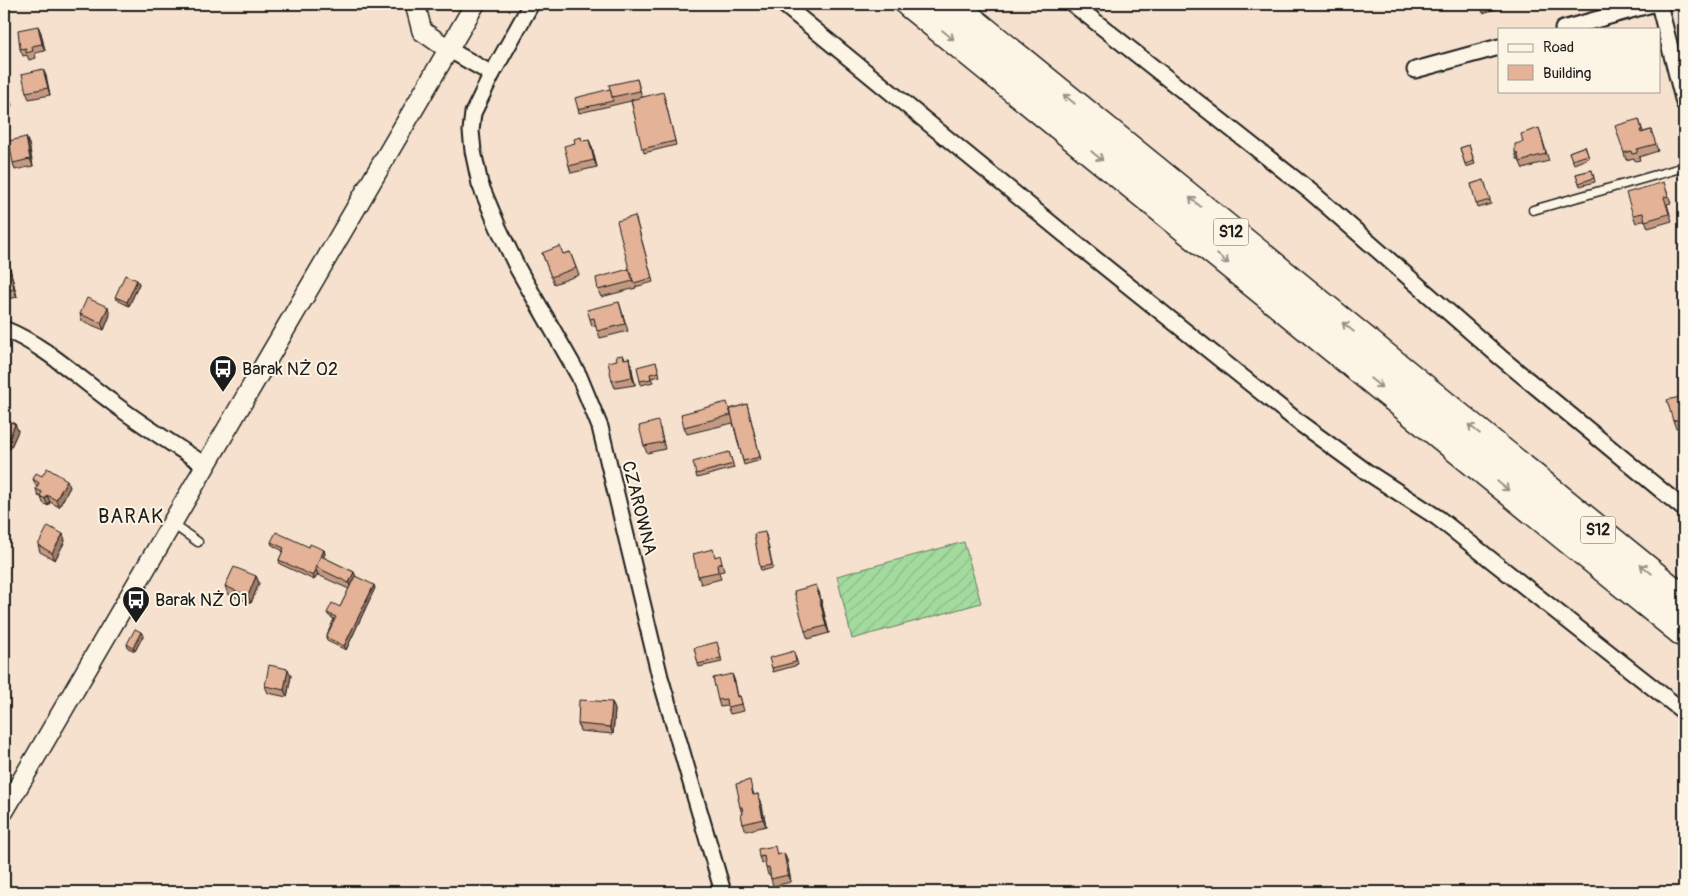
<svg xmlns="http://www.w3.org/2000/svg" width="1688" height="896" font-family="Pangolin,sans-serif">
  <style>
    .garden { fill: url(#garden-furrows); stroke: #607c5e }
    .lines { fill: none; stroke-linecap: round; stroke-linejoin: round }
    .service-casing { stroke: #1c1c1c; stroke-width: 11 }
    .minor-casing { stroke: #1c1c1c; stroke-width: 19 }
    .tertiary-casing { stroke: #1c1c1c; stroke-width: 22 }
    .motorway-casing { stroke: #1c1c1c; stroke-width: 31 }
    .service { stroke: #fcf5e5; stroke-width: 8 }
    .minor { stroke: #fcf5e5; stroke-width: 15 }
    .tertiary { stroke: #fcf5e5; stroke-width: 19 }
    .motorway { stroke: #fcf5e5; stroke-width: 28 }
    .wall { fill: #c49981; stroke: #1c1c1c }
    .shaded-wall { fill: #a07d69; stroke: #1c1c1c }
    .building { fill: #e4b296; stroke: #1c1c1c }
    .oneway { stroke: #97938b }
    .labels { text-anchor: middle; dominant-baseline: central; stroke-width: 4; stroke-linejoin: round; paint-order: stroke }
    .shield { fill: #fcf5e5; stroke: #5f5d58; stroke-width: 1 }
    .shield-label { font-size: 16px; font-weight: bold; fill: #1c1c1c }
    .poi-label { font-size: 18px; fill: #1c1c1c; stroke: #fcf5e5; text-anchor: start }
    .street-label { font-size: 18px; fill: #1c1c1c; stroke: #fcf5e5 }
    .quarter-label { font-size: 20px; letter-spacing: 1px; fill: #1c1c1c; stroke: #fcf5e5 }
  </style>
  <defs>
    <pattern id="garden-furrows" width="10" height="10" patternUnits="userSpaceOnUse" patternTransform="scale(1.25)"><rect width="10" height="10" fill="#a3db9f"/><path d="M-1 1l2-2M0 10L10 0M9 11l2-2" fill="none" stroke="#8cbb88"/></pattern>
  </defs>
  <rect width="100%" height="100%" fill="#f5e1cd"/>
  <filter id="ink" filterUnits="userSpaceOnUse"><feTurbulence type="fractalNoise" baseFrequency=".02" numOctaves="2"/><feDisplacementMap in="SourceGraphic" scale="10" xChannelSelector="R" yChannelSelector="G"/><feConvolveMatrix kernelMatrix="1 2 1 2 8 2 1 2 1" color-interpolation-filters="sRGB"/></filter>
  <g filter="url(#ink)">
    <!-- garden -->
    <path class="garden" d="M 964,542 L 981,603 L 852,639 L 837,576 Z"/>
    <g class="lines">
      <defs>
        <g id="service">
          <path d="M 1533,210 L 1684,167"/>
          <path d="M 171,523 L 198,542"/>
        </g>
        <g id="minor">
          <path d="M 531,4 L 492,74 L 473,113 L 471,131 L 473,151 L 480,184 L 498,227 L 518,269 L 579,376 L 600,427 L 660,677 L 723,892"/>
          <path d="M 783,4 L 1064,234 L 1301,424 L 1367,472 L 1438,518 L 1684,712"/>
          <path d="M 1073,4 L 1310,191 L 1500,357 L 1684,509"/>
          <path d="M 1659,4 L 1684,103"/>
          <path d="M 1563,29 L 1652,4"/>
          <path d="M 448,49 L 492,74"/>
          <path d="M 1415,70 L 1499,47"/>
          <path d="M 4,329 C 44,345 75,375 109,400 C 140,424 173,444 205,465"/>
        </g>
        <g id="tertiary">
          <path d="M 415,4 L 422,31 L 448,49"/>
          <path d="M 4,811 L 475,4"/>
        </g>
        <g id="motorway">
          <path d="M 910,4 L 1684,633"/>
          <path d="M 951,4 L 1684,600"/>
        </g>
      </defs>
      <!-- service casing -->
      <use href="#service" class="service-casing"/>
      <!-- minor casing -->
      <use href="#minor" class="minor-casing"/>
      <!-- tertiary casing -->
      <use href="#tertiary" class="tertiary-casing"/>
      <!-- motorway casing -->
      <use href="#motorway" class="motorway-casing"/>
      <!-- service -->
      <use href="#service" class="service"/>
      <!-- minor -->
      <use href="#minor" class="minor"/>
      <!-- tertiary -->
      <use href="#tertiary" class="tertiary"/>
      <!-- motorway -->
      <use href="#motorway" class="motorway"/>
    </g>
    <!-- wall -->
    <g class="wall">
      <path d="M 347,4 L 362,4 L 358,11 Z"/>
      <path d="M 1480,4 L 1505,4 L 1505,6 L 1483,13 Z"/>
      <path d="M 38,26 L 41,33 L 45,51 L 35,53 L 36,58 L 29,60 L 27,55 L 23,56 L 20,49 Z"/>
      <path d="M 43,69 L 46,76 L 50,95 L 29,99 L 26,92 Z"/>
      <path d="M 637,79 L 642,97 L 664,96 L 676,145 L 644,153 L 631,101 L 579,113 L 578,109 Z"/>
      <path d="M 4,93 L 6,96 L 9,95 L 12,106 L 4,108 Z"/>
      <path d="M 1639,119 L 1643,132 L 1651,130 L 1658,151 L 1639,157 L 1640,160 L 1635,161 L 1634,158 L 1626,160 L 1624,153 Z"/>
      <path d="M 1539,128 L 1549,161 L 1533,165 L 1533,166 L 1523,169 L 1519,160 L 1517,159 L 1515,152 L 1523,142 Z"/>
      <path d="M 581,137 L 582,141 L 589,140 L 597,167 L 571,173 L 569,166 L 575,143 Z"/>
      <path d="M 29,144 L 33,166 L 15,170 L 13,163 Z"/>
      <path d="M 1469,145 L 1475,164 L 1466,167 L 1460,148 Z"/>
      <path d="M 1585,146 L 1589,158 L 1574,164 L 1569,152 Z"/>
      <path d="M 1592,170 L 1595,182 L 1580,186 L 1576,174 Z"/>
      <path d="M 1484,180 L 1491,204 L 1478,208 L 1471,184 Z"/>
      <path d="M 1666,189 L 1671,203 L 1667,204 L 1672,221 L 1648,228 L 1645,220 L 1636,223 L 1633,215 Z"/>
      <path d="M 636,219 L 653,282 L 635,287 L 636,288 L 601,297 L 598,290 L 629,269 Z"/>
      <path d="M 570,252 L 579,275 L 554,284 L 542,253 L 563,254 Z"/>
      <path d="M 10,269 L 17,297 L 4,300 L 4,271 Z"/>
      <path d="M 137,280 L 139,284 L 129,306 L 117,300 L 115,297 Z"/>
      <path d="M 619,302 L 628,331 L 600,338 L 596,325 L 592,326 L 590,319 Z"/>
      <path d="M 80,314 L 110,315 L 104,330 L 82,321 Z"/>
      <path d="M 623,355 L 625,359 L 629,358 L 631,365 L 635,385 L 615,388 L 612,381 L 617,360 Z"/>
      <path d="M 656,362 L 660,376 L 651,378 L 653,382 L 641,385 L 640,381 Z"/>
      <path d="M 1684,396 L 1684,426 L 1676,428 L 1673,421 Z"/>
      <path d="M 747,404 L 761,460 L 744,465 L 733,423 L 687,434 L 684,427 L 730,409 Z"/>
      <path d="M 4,419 L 15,424 L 18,431 L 10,449 L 4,446 Z"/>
      <path d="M 660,428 L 665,449 L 647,453 L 644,446 Z"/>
      <path d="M 729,452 L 734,468 L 697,478 L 696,474 Z"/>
      <path d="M 42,476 L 70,487 L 59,507 L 50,502 L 48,506 L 43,503 L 41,497 L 38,496 L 36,489 L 37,487 L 36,486 L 33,479 Z"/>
      <path d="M 63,534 L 65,541 L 55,560 L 40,552 L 38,545 Z"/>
      <path d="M 766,535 L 773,568 L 761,571 L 760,567 Z"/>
      <path d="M 271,542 L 309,547 L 324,550 L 325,554 L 323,557 L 354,572 L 355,576 L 375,588 L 346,650 L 327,641 L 326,637 L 334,619 L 329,616 L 327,613 L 340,607 L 349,589 L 318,575 L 318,574 L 314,580 L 280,564 L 279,560 L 283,551 L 272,545 Z"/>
      <path d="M 716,556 L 722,562 L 724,571 L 719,572 L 721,579 L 701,584 L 698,576 Z"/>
      <path d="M 256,576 L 259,583 L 251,603 L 228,594 L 225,586 Z"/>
      <path d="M 819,592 L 829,633 L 808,639 L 805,631 Z"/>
      <path d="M 141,632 L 143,636 L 135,651 L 128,648 L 127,644 Z"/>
      <path d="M 718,646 L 722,662 L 699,667 L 698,664 Z"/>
      <path d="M 795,655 L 798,665 L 773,672 L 772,668 Z"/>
      <path d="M 732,674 L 735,682 L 738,696 L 740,696 L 744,711 L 730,714 L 727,706 L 720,707 L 718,700 Z"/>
      <path d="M 291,676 L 287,697 L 268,693 L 265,686 Z"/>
      <path d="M 612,702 L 615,710 L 613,734 L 580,731 L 578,724 Z"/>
      <path d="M 752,788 L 754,795 L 758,794 L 761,801 L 766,826 L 746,831 L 743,824 L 742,814 L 740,807 Z"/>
      <path d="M 778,854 L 787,860 L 791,882 L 773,886 L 770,875 L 768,875 L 765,863 L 762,864 L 759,857 Z"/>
    </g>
    <!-- shaded-wall -->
    <g class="shaded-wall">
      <path d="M 355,4 L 362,4 L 358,11 Z"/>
      <path d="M 38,26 L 41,33 L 45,51 L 42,44 Z"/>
      <path d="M 43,69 L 46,76 L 50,95 L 48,88 Z"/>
      <path d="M 26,137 L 29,144 L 33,166 L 30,159 Z"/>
      <path d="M 589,140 L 592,147 L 597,167 L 594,160 Z"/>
      <path d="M 10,269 L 17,297 L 14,289 Z"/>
      <path d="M 137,280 L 139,284 L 129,306 L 127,302 Z"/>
      <path d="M 108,307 L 110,315 L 104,330 L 101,323 Z"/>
      <path d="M 629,358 L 631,365 L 635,385 L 632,377 Z"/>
      <path d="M 15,424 L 18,431 L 10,449 L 8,442 Z"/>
      <path d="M 67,480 L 70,487 L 59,507 L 56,500 Z"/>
      <path d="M 47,495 L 50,502 L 48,506 L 45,499 Z"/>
      <path d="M 63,534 L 65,541 L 55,560 L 52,553 Z"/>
      <path d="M 324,550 L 325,554 L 322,560 L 320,559 Z"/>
      <path d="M 316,570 L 318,574 L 314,580 L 313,576 Z"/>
      <path d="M 354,572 L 357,579 L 351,590 L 349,583 Z"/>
      <path d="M 256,576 L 259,583 L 251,603 L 248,596 Z"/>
      <path d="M 374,585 L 375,588 L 346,650 L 344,646 Z"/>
      <path d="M 816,585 L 819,592 L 829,633 L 826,626 Z"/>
      <path d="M 141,632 L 143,636 L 135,651 L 133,648 Z"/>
      <path d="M 288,669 L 291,676 L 287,697 L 284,690 Z"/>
      <path d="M 732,674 L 735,682 L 739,704 L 737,697 Z"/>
      <path d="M 612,702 L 615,710 L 613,734 L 610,727 Z"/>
      <path d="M 758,794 L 761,801 L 766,826 L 763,819 Z"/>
      <path d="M 784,853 L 787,860 L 791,882 L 788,875 Z"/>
    </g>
    <!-- building -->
    <g class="building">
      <path d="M 38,26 L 42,44 L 32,46 L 33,51 L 26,53 L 26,48 L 20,49 L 18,30 Z"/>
      <path d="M 43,69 L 48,88 L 26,92 L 22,74 Z"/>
      <path d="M 637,79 L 640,91 L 612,97 L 609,85 Z"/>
      <path d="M 610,89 L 613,101 L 578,109 L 575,98 Z"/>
      <path d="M 663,92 L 675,141 L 642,149 L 631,100 Z"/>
      <path d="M 4,93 L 5,93 L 6,96 L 9,95 L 10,103 L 4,104 Z"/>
      <path d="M 1639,119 L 1642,130 L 1640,130 L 1641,133 L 1651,130 L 1656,144 L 1637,149 L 1637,153 L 1632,154 L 1631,151 L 1624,153 L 1615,126 Z"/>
      <path d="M 1539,128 L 1546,154 L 1530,158 L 1530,159 L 1520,162 L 1517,153 L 1515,152 L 1515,144 L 1523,142 L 1521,134 Z"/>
      <path d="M 26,137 L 30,159 L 13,163 L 9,141 Z"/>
      <path d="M 581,137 L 582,141 L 589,140 L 594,160 L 569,166 L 564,146 L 575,143 L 574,139 Z"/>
      <path d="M 1469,145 L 1474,161 L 1465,164 L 1460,148 Z"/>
      <path d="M 1585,146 L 1588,155 L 1572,160 L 1569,152 Z"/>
      <path d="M 1592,170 L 1594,178 L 1579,183 L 1576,174 Z"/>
      <path d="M 1484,180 L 1490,200 L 1476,204 L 1471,184 Z"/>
      <path d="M 1664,182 L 1668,196 L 1664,197 L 1669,214 L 1645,221 L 1643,213 L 1633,215 L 1626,193 Z"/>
      <path d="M 635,216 L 652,278 L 634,283 L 630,273 L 617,221 Z"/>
      <path d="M 560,246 L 563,254 L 570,252 L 576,268 L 551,277 L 542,253 Z"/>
      <path d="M 10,269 L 14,289 L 4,292 L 4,271 Z"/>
      <path d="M 629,269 L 633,281 L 598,290 L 596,278 Z"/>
      <path d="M 125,275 L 137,280 L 127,302 L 115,297 Z"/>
      <path d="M 87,298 L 108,307 L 101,323 L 80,314 Z"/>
      <path d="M 619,302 L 625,324 L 597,331 L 594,318 L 590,319 L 587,310 Z"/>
      <path d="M 623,355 L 624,359 L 629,358 L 632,377 L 612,381 L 608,362 L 617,360 L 616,356 Z"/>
      <path d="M 656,362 L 659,372 L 650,374 L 651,379 L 640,381 L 637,367 Z"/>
      <path d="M 1684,396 L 1684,418 L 1673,421 L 1667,400 Z"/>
      <path d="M 727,402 L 731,415 L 684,427 L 681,414 Z"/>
      <path d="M 747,404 L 760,457 L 743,461 L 730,409 Z"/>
      <path d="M 4,419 L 15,424 L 8,442 L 4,440 Z"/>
      <path d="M 658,421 L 663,442 L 644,446 L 639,426 Z"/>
      <path d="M 729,452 L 733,464 L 696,474 L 693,462 Z"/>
      <path d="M 47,468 L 67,480 L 56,500 L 47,495 L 45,499 L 40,496 L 42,492 L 36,489 L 39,483 L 33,479 L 36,473 L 42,476 Z"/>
      <path d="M 48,526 L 63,534 L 52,553 L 38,545 Z"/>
      <path d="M 276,532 L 309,547 L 310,544 L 324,550 L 316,567 L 316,570 L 313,576 L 279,560 L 284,548 L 271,542 Z"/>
      <path d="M 765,532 L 772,565 L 760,567 L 754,534 Z"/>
      <path d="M 713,549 L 715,557 L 720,555 L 722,563 L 717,565 L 718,572 L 698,576 L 693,554 Z"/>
      <path d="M 321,556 L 354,572 L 349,583 L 316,567 Z"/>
      <path d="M 234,567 L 256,576 L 248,596 L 225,586 Z"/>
      <path d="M 355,576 L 374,585 L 344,646 L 326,637 L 336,617 L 327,613 L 332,603 L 340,607 Z"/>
      <path d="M 816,585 L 826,626 L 805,631 L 794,591 Z"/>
      <path d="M 135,629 L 141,632 L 133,648 L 127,644 Z"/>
      <path d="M 717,642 L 721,658 L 698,664 L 694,648 Z"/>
      <path d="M 794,651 L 796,662 L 772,668 L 769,658 Z"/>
      <path d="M 269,665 L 288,669 L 284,690 L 265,686 Z"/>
      <path d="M 732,674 L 737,697 L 740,696 L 742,704 L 727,707 L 726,699 L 718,700 L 713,678 Z"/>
      <path d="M 579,700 L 612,702 L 610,727 L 578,724 Z"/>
      <path d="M 750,780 L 753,795 L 758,794 L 763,819 L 743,824 L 741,814 L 743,814 L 742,807 L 740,807 L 738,798 L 739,798 L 736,784 Z"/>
      <path d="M 775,846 L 777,855 L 784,853 L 788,875 L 771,879 L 769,867 L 766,868 L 764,856 L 759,857 L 758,849 Z"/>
    </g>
    <!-- one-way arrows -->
    <defs><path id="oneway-shaft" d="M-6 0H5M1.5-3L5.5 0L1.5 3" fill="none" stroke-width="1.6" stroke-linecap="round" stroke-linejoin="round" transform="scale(1.25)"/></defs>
    <g class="oneway">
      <use href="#oneway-shaft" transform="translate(948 35) rotate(39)"/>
      <use href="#oneway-shaft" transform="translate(1069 99) rotate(-141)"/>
      <use href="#oneway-shaft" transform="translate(1097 156) rotate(39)"/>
      <use href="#oneway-shaft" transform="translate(1195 202) rotate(-141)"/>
      <use href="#oneway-shaft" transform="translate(1223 259) rotate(39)"/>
      <use href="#oneway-shaft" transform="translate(1348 327) rotate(-141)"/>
      <use href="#oneway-shaft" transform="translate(1376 383) rotate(39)"/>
      <use href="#oneway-shaft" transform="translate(1474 429) rotate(-141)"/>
      <use href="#oneway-shaft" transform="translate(1503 486) rotate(39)"/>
      <use href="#oneway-shaft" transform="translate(1646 569) rotate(-141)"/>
    </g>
  </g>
  <!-- icons -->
  <defs>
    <symbol id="bus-pin" viewBox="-11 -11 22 30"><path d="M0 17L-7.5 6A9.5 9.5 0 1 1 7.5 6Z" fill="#1c1c1c" stroke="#fcf5e5"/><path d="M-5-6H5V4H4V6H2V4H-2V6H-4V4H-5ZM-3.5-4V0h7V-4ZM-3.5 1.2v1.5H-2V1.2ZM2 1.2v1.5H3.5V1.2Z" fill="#fff"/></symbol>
  </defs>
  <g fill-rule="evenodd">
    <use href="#bus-pin" x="207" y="353" width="32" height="43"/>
    <use href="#bus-pin" x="120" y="584" width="32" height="43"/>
  </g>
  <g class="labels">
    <!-- shield labels -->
    <g class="shield">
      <rect x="1213.5" y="218.5" width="35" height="27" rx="4"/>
      <rect x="1580.5" y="516.5" width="35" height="27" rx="4"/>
    </g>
    <g class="shield-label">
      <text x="1231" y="232">S12</text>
      <text x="1598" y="530">S12</text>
    </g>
    <!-- poi labels -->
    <g class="poi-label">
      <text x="242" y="369">Barak NŻ 02</text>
      <text x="155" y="600">Barak NŻ 01</text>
    </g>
    <!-- street labels -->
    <g class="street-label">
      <text transform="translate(639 508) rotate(76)">CZAROWNA</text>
    </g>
    <!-- quarter labels -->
    <g class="quarter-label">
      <text x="131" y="516">BARAK</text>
    </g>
  </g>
  <!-- margin -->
  <rect width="1688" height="896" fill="none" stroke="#fcf5e5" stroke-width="20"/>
  <rect x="10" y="10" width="1668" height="876" fill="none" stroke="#1c1c1c" stroke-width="2" filter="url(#ink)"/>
  <!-- legend -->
  <rect x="1498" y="28" width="162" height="65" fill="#fcf5e5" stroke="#a29e95"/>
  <rect x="1508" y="44" width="25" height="8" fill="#fcf5e5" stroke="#a29e95"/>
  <text x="1543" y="52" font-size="15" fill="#1c1c1c">Road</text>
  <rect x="1508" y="65" width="25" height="15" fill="#e4b296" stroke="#a29e95"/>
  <text x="1543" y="78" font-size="15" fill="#1c1c1c">Building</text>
</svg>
